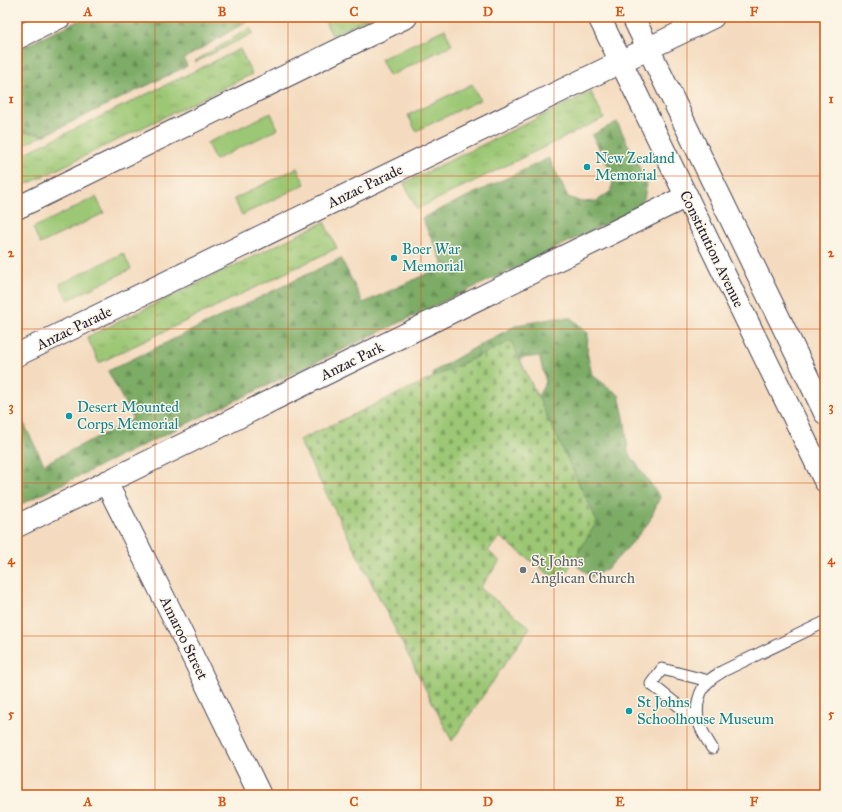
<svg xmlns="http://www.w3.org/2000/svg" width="842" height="812" font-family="'IM FELL Great Primer',serif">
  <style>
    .grass { fill: url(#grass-tufts); stroke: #5f7458 }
    .forest { fill: url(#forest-firs); stroke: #506750 }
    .cemetery { fill: url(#cemetery-stones); stroke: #5f7458 }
    .green { fill: #9cc774; stroke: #5f7458 }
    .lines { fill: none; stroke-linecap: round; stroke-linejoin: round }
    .service-casing { stroke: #423e4f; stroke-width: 13 }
    .minor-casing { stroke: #423e4f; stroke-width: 24 }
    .tertiary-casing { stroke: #423e4f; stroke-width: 24 }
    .secondary-casing { stroke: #423e4f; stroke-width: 24 }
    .service { stroke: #fff; stroke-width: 11 }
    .minor { stroke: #fff; stroke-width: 22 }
    .tertiary { stroke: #fff; stroke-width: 22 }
    .secondary { stroke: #fff; stroke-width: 22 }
    .grid { fill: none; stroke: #d45411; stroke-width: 1; stroke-opacity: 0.55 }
    .culture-dot { fill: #0f9aa8; stroke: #fcf5e5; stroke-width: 1.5 }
    .worship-dot { fill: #6b7280; stroke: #fcf5e5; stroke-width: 1.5 }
    .labels { text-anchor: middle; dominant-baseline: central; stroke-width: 3; stroke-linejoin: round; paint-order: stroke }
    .culture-label { font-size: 15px; fill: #0d838f; stroke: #fcf5e5; text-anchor: start }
    .street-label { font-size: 15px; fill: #22223b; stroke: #fcf5e5 }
    .worship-label { font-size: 15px; fill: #5b616d; stroke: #fcf5e5; text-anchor: start }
    .neatline { fill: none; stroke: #d45411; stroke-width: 1.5 }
    .grid-label { font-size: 13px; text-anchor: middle; font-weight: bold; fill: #d45411 }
  </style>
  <defs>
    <pattern id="grass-tufts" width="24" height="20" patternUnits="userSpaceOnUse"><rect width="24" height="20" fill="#9cc774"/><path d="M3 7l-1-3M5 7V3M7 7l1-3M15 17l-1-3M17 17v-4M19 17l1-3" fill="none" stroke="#7fa160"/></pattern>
    <pattern id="forest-firs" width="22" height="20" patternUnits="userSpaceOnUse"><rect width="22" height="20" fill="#7dac66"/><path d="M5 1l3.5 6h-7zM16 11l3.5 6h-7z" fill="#668c55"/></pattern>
    <pattern id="cemetery-stones" width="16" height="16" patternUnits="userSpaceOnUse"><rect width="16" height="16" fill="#9cc774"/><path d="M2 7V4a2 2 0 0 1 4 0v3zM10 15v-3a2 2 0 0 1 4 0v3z" fill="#7fa160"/></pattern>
  </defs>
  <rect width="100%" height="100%" fill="#fcf5e5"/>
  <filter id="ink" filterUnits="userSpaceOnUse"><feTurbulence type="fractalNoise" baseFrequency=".025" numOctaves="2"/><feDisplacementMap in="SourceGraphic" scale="8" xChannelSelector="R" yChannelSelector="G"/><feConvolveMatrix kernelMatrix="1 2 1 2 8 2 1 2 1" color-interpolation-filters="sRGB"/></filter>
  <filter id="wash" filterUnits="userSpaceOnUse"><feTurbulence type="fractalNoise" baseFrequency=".012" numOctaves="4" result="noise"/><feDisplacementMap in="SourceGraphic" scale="16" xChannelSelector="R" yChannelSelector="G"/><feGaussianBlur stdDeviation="0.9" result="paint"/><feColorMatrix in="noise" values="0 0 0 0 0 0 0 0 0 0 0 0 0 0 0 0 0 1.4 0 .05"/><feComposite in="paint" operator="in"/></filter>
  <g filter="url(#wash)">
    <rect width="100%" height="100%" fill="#f4dbbf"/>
    <!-- grass -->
    <g class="grass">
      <path d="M 323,17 L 370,17 L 332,35 Z"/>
      <path d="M 240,49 L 252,74 L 17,189 L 17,157 Z"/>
      <path d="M 591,92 L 604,118 L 417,209 L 404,183 Z"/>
      <path d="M 324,222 L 337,248 L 99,363 L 87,337 Z"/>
    </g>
    <!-- forest -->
    <g class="forest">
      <path d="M 86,17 L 245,17 L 247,21 L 184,59 L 187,66 L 45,135 L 17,131 L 17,50 Z"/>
      <path d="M 617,122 L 647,183 L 644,199 L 636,209 L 523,264 L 209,413 L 17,506 L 17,423 L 22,420 L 44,464 L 133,419 L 108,371 L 341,258 L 363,303 L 444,266 L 422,218 L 549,158 L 568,197 L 581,202 L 597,201 L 611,191 L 614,177 L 592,135 Z"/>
      <path d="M 556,318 L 571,318 L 588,333 L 587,352 L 592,375 L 619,395 L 625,422 L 628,452 L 660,497 L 649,522 L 631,544 L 608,568 L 592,577 L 577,566 L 560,540 L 526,417 L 546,382 L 539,356 L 488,362 L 435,408 L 433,372 L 467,352 L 517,325 Z"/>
    </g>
    <!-- cemetery -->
    <path class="cemetery" d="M 511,341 L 597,521 L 560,583 L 500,537 L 488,551 L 500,561 L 480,588 L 530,627 L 452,741 L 299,440 Z"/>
    <!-- green -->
    <g class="green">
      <path d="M 250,28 L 253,33 L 196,62 L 195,61 Z"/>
      <path d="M 445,29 L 452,45 L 389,76 L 381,59 Z"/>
      <path d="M 472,84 L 480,100 L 416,131 L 408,115 Z"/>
      <path d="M 271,113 L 278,129 L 215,160 L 207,143 Z"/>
      <path d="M 17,131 L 45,135 L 17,148 Z"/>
      <path d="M 297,168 L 305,184 L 242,215 L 234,199 Z"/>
      <path d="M 96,197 L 104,213 L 40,244 L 33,228 Z"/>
      <path d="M 123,253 L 131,269 L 68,300 L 60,284 Z"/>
    </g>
  </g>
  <g filter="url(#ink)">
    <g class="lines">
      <defs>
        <g id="service">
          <path d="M 699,722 L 651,684 L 662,669 L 709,681"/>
          <path d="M 712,748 C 707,740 702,732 699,723 C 695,709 698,690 710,680 C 714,676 719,674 723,671 L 825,622"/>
        </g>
        <g id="minor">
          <path d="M 17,38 L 60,17"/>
          <path d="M 106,482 L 174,618 L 260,795"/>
          <path d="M 17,526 L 205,434 L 270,401 L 687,196"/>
        </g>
        <g id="tertiary">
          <path d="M 599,17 L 825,481"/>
          <path d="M 633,17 L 825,413"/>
        </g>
        <g id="secondary">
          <path d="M 17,208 L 406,17"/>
          <path d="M 17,355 L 713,17"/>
        </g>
      </defs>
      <!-- service casing -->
      <use href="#service" class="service-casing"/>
      <!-- minor casing -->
      <use href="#minor" class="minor-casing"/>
      <!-- tertiary casing -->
      <use href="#tertiary" class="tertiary-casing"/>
      <!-- secondary casing -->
      <use href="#secondary" class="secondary-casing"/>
      <!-- service -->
      <use href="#service" class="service"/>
      <!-- minor -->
      <use href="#minor" class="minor"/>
      <!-- tertiary -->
      <use href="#tertiary" class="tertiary"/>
      <!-- secondary -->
      <use href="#secondary" class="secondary"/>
    </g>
  </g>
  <!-- grid -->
  <path class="grid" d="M 155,17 L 155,795M 288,17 L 288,795M 421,17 L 421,795M 554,17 L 554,795M 687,17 L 687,795M 17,176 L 825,176M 17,329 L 825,329M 17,483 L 825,483M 17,636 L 825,636"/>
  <!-- markers -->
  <g class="culture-dot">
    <circle cx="587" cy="167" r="4"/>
    <circle cx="394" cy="258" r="4"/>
    <circle cx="69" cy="416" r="4"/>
    <circle cx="629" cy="711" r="4"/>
  </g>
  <circle class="worship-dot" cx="523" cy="570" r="4"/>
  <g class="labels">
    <!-- culture labels -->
    <g class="culture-label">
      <text x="595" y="158">New Zealand<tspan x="595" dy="17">Memorial</tspan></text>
      <text x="402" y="249">Boer War<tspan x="402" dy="17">Memorial</tspan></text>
      <text x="77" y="407">Desert Mounted<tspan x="77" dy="17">Corps Memorial</tspan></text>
      <text x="637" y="702">St Johns<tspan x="637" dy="17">Schoolhouse Museum</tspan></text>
    </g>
    <!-- street labels -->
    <g class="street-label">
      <text transform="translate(365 186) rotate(-26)">Anzac Parade</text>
      <text transform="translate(712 249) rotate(64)">Constitution Avenue</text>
      <text transform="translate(74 328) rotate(-26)">Anzac Parade</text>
      <text transform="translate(352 361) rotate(-26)">Anzac Park</text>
      <text transform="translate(184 638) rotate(64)">Amaroo Street</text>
    </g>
    <!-- worship labels -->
    <g class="worship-label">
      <text x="531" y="561">St Johns<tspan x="531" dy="17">Anglican Church</tspan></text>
    </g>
  </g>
  <!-- margin -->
  <rect width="842" height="812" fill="none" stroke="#fcf5e5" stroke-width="44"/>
  <rect x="22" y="22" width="798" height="768" class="neatline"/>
  <g class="grid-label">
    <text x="88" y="16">A</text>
    <text x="222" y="16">B</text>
    <text x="354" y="16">C</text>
    <text x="488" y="16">D</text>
    <text x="620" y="16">E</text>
    <text x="754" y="16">F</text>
    <text x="11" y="103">1</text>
    <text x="831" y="103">1</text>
    <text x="11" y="257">2</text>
    <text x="831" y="257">2</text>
    <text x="11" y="411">3</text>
    <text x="831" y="411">3</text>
    <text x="11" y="564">4</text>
    <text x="831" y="564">4</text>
    <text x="11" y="718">5</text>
    <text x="831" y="718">5</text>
    <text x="88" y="806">A</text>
    <text x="222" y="806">B</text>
    <text x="354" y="806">C</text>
    <text x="488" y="806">D</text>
    <text x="620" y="806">E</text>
    <text x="754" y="806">F</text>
  </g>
</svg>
